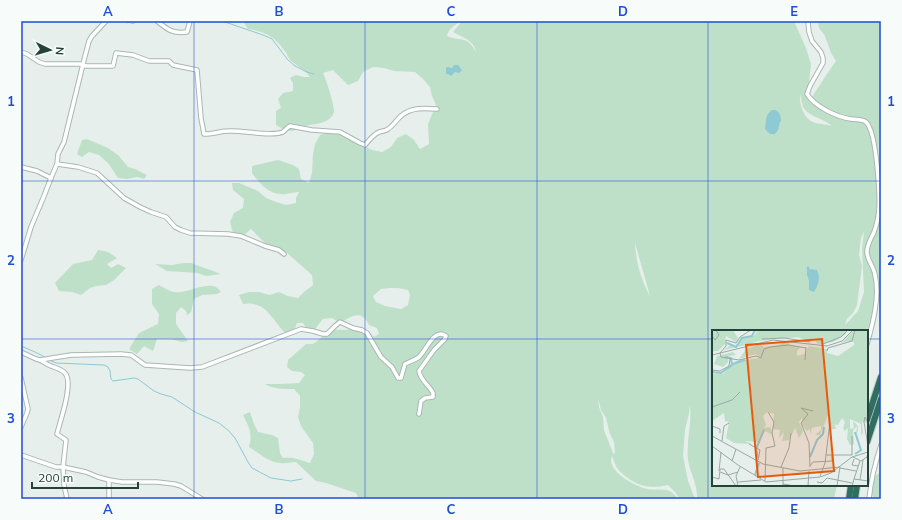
<svg xmlns="http://www.w3.org/2000/svg" width="902" height="520" font-family="Mulish,sans-serif">
  <style>
    .green { fill: #bfe0c8; fill-rule: evenodd }
    .water { fill: #8ec9d4 }
    .lines { fill: none; stroke-linecap: round; stroke-linejoin: round }
    .stream { stroke: #8ec9d4; stroke-width: 1 }
    .minor-tunnel { stroke: #bfccc8; stroke-width: 3.5; stroke-dasharray: 3.5 2; stroke-linecap: butt }
    .minor-casing { stroke: #a8b8b2; stroke-width: 5.5 }
    .motorway-casing { stroke: #c2cac8; stroke-width: 8 }
    .minor { stroke: #fff; stroke-width: 3.5 }
    .motorway { stroke: #2f6f62; stroke-width: 6 }
    .grid { fill: none; stroke: #1d4ed8; stroke-width: 1; stroke-opacity: 0.55 }
    .inset-river { fill: none; stroke: #8ec9d4; stroke-width: 2 }
    .inset-road { fill: none; stroke: #98aaa4; stroke-width: 1 }
    .view { fill: #e8590c; fill-opacity: 0.15; stroke: #e8590c; stroke-width: 2 }
    .inset-edge { fill: none; stroke: #24423a; stroke-width: 2 }
    .neatline { fill: none; stroke: #1d4ed8; stroke-width: 1.5 }
    .grid-label { font-size: 13px; text-anchor: middle; font-weight: bold; fill: #1d4ed8 }
  </style>
  <rect width="100%" height="100%" fill="#e6efeb"/>
  <!-- green -->
  <g class="green">
    <path d="M 243,21 L 461,21 C 455,25 449,28 447,36 C 462,42 467,35 476,52 C 475,41 462,37 453,32 L 462,21 L 794,21 L 806,48 L 811,64 L 808,92 L 812,97 C 820,85 827,73 836,61 L 831,53 L 825,36 L 819,28 L 818,21 L 879,21 L 881,27 L 881,118 L 879,135 L 878,170 L 881,193 L 881,294 L 880,295 L 868,328 L 867,336 L 867,331 L 713,331 L 713,485 L 837,485 L 834,499 L 697,499 C 698,485 690,473 688,460 C 686,442 692,423 690,406 L 689,413 L 685,430 L 683,456 L 688,481 L 695,499 L 680,499 L 675,492 L 668,485 C 663,486 658,487 653,487 C 639,487 625,478 617,468 C 615,465 614,460 612,456 C 606,471 635,486 647,489 C 653,490 660,489 666,490 C 672,491 675,495 678,499 L 359,499 L 356,493 L 326,483 L 316,481 L 296,462 C 291,462 285,464 280,463 C 268,462 259,453 249,447 C 253,434 249,427 243,415 L 250,412 L 254,424 L 258,432 L 272,435 L 278,438 L 280,453 L 283,458 C 296,457 299,460 310,463 L 314,454 L 313,443 L 301,426 L 298,417 L 300,407 L 300,396 L 294,389 C 284,389 273,389 265,384 L 281,384 L 299,383 L 305,375 L 301,372 L 292,371 L 287,367 L 288,360 L 306,344 L 313,344 C 318,341 322,336 328,332 C 333,329 337,330 343,330 C 360,330 359,322 374,337 L 379,334 L 377,328 L 369,325 C 362,310 352,315 341,323 L 332,318 L 323,319 L 315,329 L 307,329 L 303,323 L 297,323 L 295,329 L 289,336 C 276,327 270,306 253,304 C 250,303 246,304 243,304 L 239,295 L 249,292 L 259,292 L 269,295 L 279,292 L 288,296 L 298,298 L 305,291 L 313,285 L 312,275 L 286,252 L 266,244 L 251,229 L 243,236 L 233,233 L 230,222 L 234,213 L 243,208 L 244,199 L 233,190 L 232,183 L 239,183 L 258,191 L 266,198 L 276,202 L 286,205 L 296,203 L 296,198 L 299,192 C 295,192 291,193 286,194 C 270,196 260,184 252,173 L 252,166 L 278,160 L 293,165 L 299,169 L 301,179 L 309,183 L 312,173 L 313,154 L 315,144 L 320,135 L 330,132 L 340,134 L 372,150 L 382,152 L 391,147 L 397,138 L 406,134 L 414,140 L 420,149 L 429,144 L 428,124 L 436,105 L 432,96 L 430,87 L 423,79 L 415,72 L 394,71 L 384,68 L 373,67 L 363,72 L 358,81 L 348,85 L 333,70 L 323,73 C 326,79 335,107 334,112 C 330,125 313,123 302,127 C 298,128 295,131 291,131 C 285,131 281,128 276,125 L 276,111 L 281,108 L 278,99 L 283,93 L 293,91 L 293,83 L 290,78 L 296,75 L 304,77 L 310,77 C 304,69 298,67 291,61 C 288,58 287,53 284,50 C 275,37 264,31 248,29 ZM 800,94 C 801,98 802,103 803,107 C 807,116 825,119 832,126 C 826,124 818,124 813,122 C 803,118 799,103 800,94 ZM 864,231 L 862,249 L 864,292 L 858,311 L 845,325 L 847,319 L 853,313 L 857,305 L 861,274 L 862,266 L 859,255 L 861,238 ZM 635,243 L 650,296 C 641,280 636,262 635,243 ZM 389,288 L 398,288 L 408,290 L 410,295 L 408,305 L 401,309 L 385,306 L 376,302 L 373,296 L 381,289 ZM 598,398 L 601,410 L 606,418 L 610,434 L 614,442 L 615,452 L 614,454 L 613,453 L 604,430 L 603,417 L 599,407 Z"/>
    <path d="M 87,139 L 108,148 L 119,156 L 128,167 L 135,169 L 147,175 L 144,179 L 137,177 L 127,179 L 118,178 L 108,163 L 99,155 L 89,152 L 82,157 L 77,154 L 82,140 Z"/>
    <path d="M 98,250 L 108,252 L 117,258 L 107,264 L 111,268 L 118,264 L 126,268 L 114,280 L 106,285 L 96,286 L 90,288 L 81,295 L 72,292 L 59,291 L 55,283 L 73,264 L 92,260 Z"/>
    <path d="M 183,263 L 191,263 L 221,274 L 206,276 L 197,273 L 167,271 L 155,264 L 172,265 Z"/>
    <path d="M 159,285 C 164,288 169,291 174,292 C 186,294 205,282 216,287 C 218,288 219,290 221,292 L 217,294 L 202,295 L 194,299 L 191,312 L 187,315 L 186,311 L 181,307 L 176,313 L 176,324 L 183,334 L 188,341 L 182,342 L 170,339 L 157,339 L 153,351 L 144,346 L 137,354 L 129,349 L 139,333 L 158,324 L 159,314 L 152,304 L 152,289 Z"/>
    <path d="M 881,472 L 881,499 L 874,499 L 869,488 L 869,480 Z"/>
  </g>
  <!-- water -->
  <g class="water">
    <path d="M 454,65 L 458,65 L 462,70 L 459,73 L 455,72 L 451,76 L 448,74 L 446,74 L 446,68 L 448,67 L 452,68 Z"/>
    <path d="M 772,110 C 779,109 781,115 781,121 L 780,122 L 778,130 L 775,134 L 770,134 L 765,129 C 766,122 765,114 772,110 Z"/>
    <path d="M 808,266 L 810,269 L 817,270 C 821,277 818,286 814,292 L 809,290 L 809,281 L 807,275 L 807,268 L 806,268 Z"/>
  </g>
  <g class="lines">
    <!-- stream -->
    <g class="stream">
      <path d="M 123,21 L 128,23 L 130,21"/>
      <path d="M 222,21 L 263,35 L 272,39 L 288,60 L 295,66 L 307,72 L 314,74"/>
      <path d="M 21,346 L 35,352 L 45,357"/>
      <path d="M 49,360 L 56,363 L 104,365 L 108,367 L 110,371 L 111,379 L 113,381 L 134,378 L 138,379 L 154,391 L 161,394 L 172,397 L 195,412 L 219,423 L 229,431 L 235,438 L 248,462 L 252,468 L 271,478 L 291,481 L 302,479"/>
    </g>
    <!-- minor-tunnel -->
    <path class="minor-tunnel" d="M 867,410 L 881,416"/>
    <defs>
      <g id="minor">
        <path d="M 132,21 L 133,21"/>
        <path d="M 157,21 C 168,30 173,34 187,32 L 190,21"/>
        <path d="M 808,21 L 809,32 L 812,41 L 821,52 L 823,58 L 823,63 L 810,86 L 807,94 C 815,107 837,117 851,119 C 856,120 862,119 866,122 C 877,132 881,202 878,217 C 877,223 876,227 874,232 C 871,239 867,244 867,252 C 867,260 874,267 875,275 C 880,296 873,323 867,344"/>
        <path d="M 21,52 L 27,54 L 39,62 L 45,64 L 80,64 L 86,66 L 113,66 L 116,53 L 133,55 L 149,61 L 169,61 L 173,65 L 197,70 L 201,118 L 204,134 C 213,134 221,131 229,131 C 242,130 272,137 283,132 C 285,130 288,127 290,126 L 312,130 L 340,132 L 360,143 L 365,145 C 369,140 373,135 379,132 C 382,131 386,131 388,129 C 393,126 397,119 401,116 C 411,107 425,108 437,109"/>
        <path d="M 57,164 L 78,167 L 97,173 L 124,198 L 140,207 L 151,212 L 166,217 L 175,227 L 181,230 L 190,233 L 228,234 L 241,236 L 265,246 L 279,250 L 284,254"/>
        <path d="M 21,167 L 37,171 L 51,178"/>
        <path d="M 21,260 L 31,227 L 44,196 L 51,178 L 57,164 L 58,154 L 64,142 L 84,60 L 89,41 L 92,36 L 106,21"/>
        <path d="M 21,352 L 36,359 L 40,360 L 71,355 L 121,354 L 131,355 L 145,365 L 190,368 L 202,367 L 301,329 L 313,331 L 323,334 L 327,334 L 335,326 L 340,322 L 353,328 L 362,330 L 367,333 L 381,357 L 392,367 L 398,378 L 401,378 L 405,364 C 409,362 415,360 419,357 C 426,351 434,327 446,336 L 445,339 L 434,350 L 419,371 C 420,380 429,385 433,393 L 433,397 L 425,398 L 421,401 L 419,414"/>
        <path d="M 40,360 C 44,362 47,365 51,366 C 56,368 61,369 65,373 C 74,383 60,421 57,434 L 66,440 L 63,467 L 64,485 L 67,499"/>
        <path d="M 21,378 L 28,409 L 27,413 L 21,427"/>
        <path d="M 21,455 L 56,467 L 63,467 L 86,472 L 98,477 L 109,480 L 122,482 L 157,482 L 174,484 L 181,486 L 202,499"/>
        <path d="M 109,480 L 109,499"/>
        <path d="M 869,499 C 871,480 875,463 881,445"/>
      </g>
      <g id="motorway">
        <path d="M 867,420 L 881,377"/>
        <path d="M 867,442 L 881,399"/>
        <path d="M 849,499 L 851,485"/>
        <path d="M 855,499 L 857,485"/>
      </g>
    </defs>
    <!-- minor casing -->
    <use href="#minor" class="minor-casing"/>
    <!-- motorway casing -->
    <use href="#motorway" class="motorway-casing"/>
    <!-- minor -->
    <use href="#minor" class="minor"/>
    <!-- motorway -->
    <use href="#motorway" class="motorway"/>
  </g>
  <!-- grid -->
  <path class="grid" d="M 194,21 L 194,499M 365,21 L 365,499M 537,21 L 537,499M 708,21 L 708,499M 21,181 L 881,181M 21,339 L 713,339M 867,339 L 881,339"/>
  <!-- overview -->
  <g transform="translate(712 330)">
    <rect width="156" height="156" fill="#e6efeb"/>
    <path d="M 0,0 L 21,0 L 26,8 L 24,12 L 14,6 L 13,14 L 6,21 L 0,21 ZM 46,0 L 133,0 L 134,4 L 121,12 L 106,14 L 102,9 L 98,12 L 86,7 L 47,11 L 37,14 L 12,20 L 17,16 L 24,17 L 31,8 L 42,6 ZM 142,0 L 156,0 L 156,93 L 150,92 L 151,103 L 149,105 L 149,94 L 138,89 L 138,99 L 142,98 L 141,91 L 145,95 L 146,97 L 146,101 L 144,105 L 145,96 L 141,100 L 142,114 L 138,115 L 135,109 L 136,98 L 133,101 L 131,98 L 133,92 L 130,88 L 126,95 L 120,94 L 123,95 L 124,99 L 119,99 L 117,82 L 108,105 L 103,105 L 109,100 L 109,96 L 100,98 L 98,104 L 98,99 L 95,101 L 90,95 L 90,88 L 87,92 L 91,101 L 87,108 L 83,98 L 77,110 L 70,111 L 72,102 L 67,108 L 68,100 L 61,99 L 62,84 L 55,82 L 51,86 L 54,95 L 52,98 L 58,97 L 61,105 L 53,101 L 46,112 L 33,111 L 40,114 L 22,113 L 14,108 L 17,92 L 13,91 L 12,83 L 0,91 L 0,44 L 11,44 L 24,31 L 49,28 L 44,24 L 27,29 L 34,19 L 48,14 L 52,17 L 67,15 L 75,11 L 78,15 L 89,17 L 85,21 L 85,26 L 92,24 L 97,16 L 115,19 L 115,23 L 126,26 L 142,15 L 142,12 L 136,11 L 129,13 ZM 21,22 L 24,25 L 16,26 L 16,32 L 11,37 L 2,34 L 5,26 Z" fill="#bfe0c8"/>
    <path class="inset-river" d="M 15,13 L 24,17 L 30,8 L 40,6 L 43,0M 21,34 L 33,30M 0,42 L 9,43 L 20,35 L 19,28 L 13,27M 143,102 L 149,120 L 143,124M 46,127 L 44,119 L 52,100M 98,127 L 105,110 L 111,104 L 112,97M 43,145 L 47,133"/>
    <path class="inset-road" d="M 39,0 L 28,7 L 24,13 L 14,10 L 14,16 L 8,23 L 9,27 L 27,30 L 44,26 L 49,28 L 52,19 L 58,17 L 77,15 L 94,18M 0,6 L 3,10 L 7,5 L 4,0M 50,9 L 72,8 L 98,12M 111,14 L 129,7 L 136,0M 115,21 L 116,18 L 140,11 L 143,0M 0,25 L 61,10 L 115,16 L 130,11 L 141,0M 93,30 L 94,17M 0,40 L 8,41 L 17,36 L 18,29M 0,77 L 20,70 L 28,62M 156,81 L 155,91 L 153,87 L 152,92 L 156,116M 0,96 L 8,99 L 8,103M 0,106 L 51,134 L 88,141 L 128,137 L 125,156M 140,106 L 140,125M 10,111 L 12,96 L 17,93M 37,114 L 48,120 L 46,130M 0,116 L 26,135 L 54,152 L 108,147 L 119,143 L 140,127 L 156,122M 114,125 L 140,125M 141,127 L 149,131 L 155,127 L 156,122M 142,129 L 140,135 L 146,136M 20,131 L 24,119M 98,136 L 101,132 L 120,131 L 120,125M 69,137 L 77,118 L 79,103M 98,137 L 97,113 L 89,93 L 96,84 L 89,78 L 101,81M 128,138 L 144,141M 7,141 L 9,122M 8,142 L 16,145 L 26,142M 108,146 L 113,133 L 118,92M 0,147 L 7,149 L 8,139 L 12,139 L 24,156M 142,149 L 148,131M 148,150 L 151,130M 53,151 L 54,118 L 63,116 L 60,103 L 62,92 L 56,82M 26,152 L 49,150M 105,152 L 110,153 L 115,148 L 140,153M 71,154 L 83,156M 26,156 L 24,146 L 28,137M 71,156 L 71,138M 96,156 L 97,141M 140,156 L 142,149 L 156,151"/>
    <path class="view" d="M 110,9 L 122,141 L 46,147 L 34,15 Z"/>
    <rect width="156" height="156" class="inset-edge"/>
  </g>
  <!-- border -->
  <rect width="902" height="520" fill="none" stroke="#f7fbf9" stroke-width="44"/>
  <!-- north arrow -->
  <g transform="translate(50 50) rotate(95)" stroke="#f7fbf9" stroke-width="3" paint-order="stroke">
  <path d="M0-3L7 15L0 10L-7 15Z" fill="#24423a"/>
  <text y="-6" font-size="11" font-weight="bold" text-anchor="middle" fill="#24423a">N</text>
  </g>
  <!-- scale -->
  <path d="M32 482v6h106v-6" fill="none" stroke="#24423a" stroke-width="2"/>
  <text x="38" y="482" font-size="12" fill="#24423a" stroke="#f7fbf9" stroke-width="3" paint-order="stroke">200 m</text>
  <rect x="22" y="22" width="858" height="476" class="neatline"/>
  <g class="grid-label">
    <text x="108" y="16">A</text>
    <text x="279" y="16">B</text>
    <text x="451" y="16">C</text>
    <text x="623" y="16">D</text>
    <text x="794" y="16">E</text>
    <text x="11" y="106">1</text>
    <text x="891" y="106">1</text>
    <text x="11" y="265">2</text>
    <text x="891" y="265">2</text>
    <text x="11" y="423">3</text>
    <text x="891" y="423">3</text>
    <text x="108" y="514">A</text>
    <text x="279" y="514">B</text>
    <text x="451" y="514">C</text>
    <text x="623" y="514">D</text>
    <text x="794" y="514">E</text>
  </g>
</svg>
